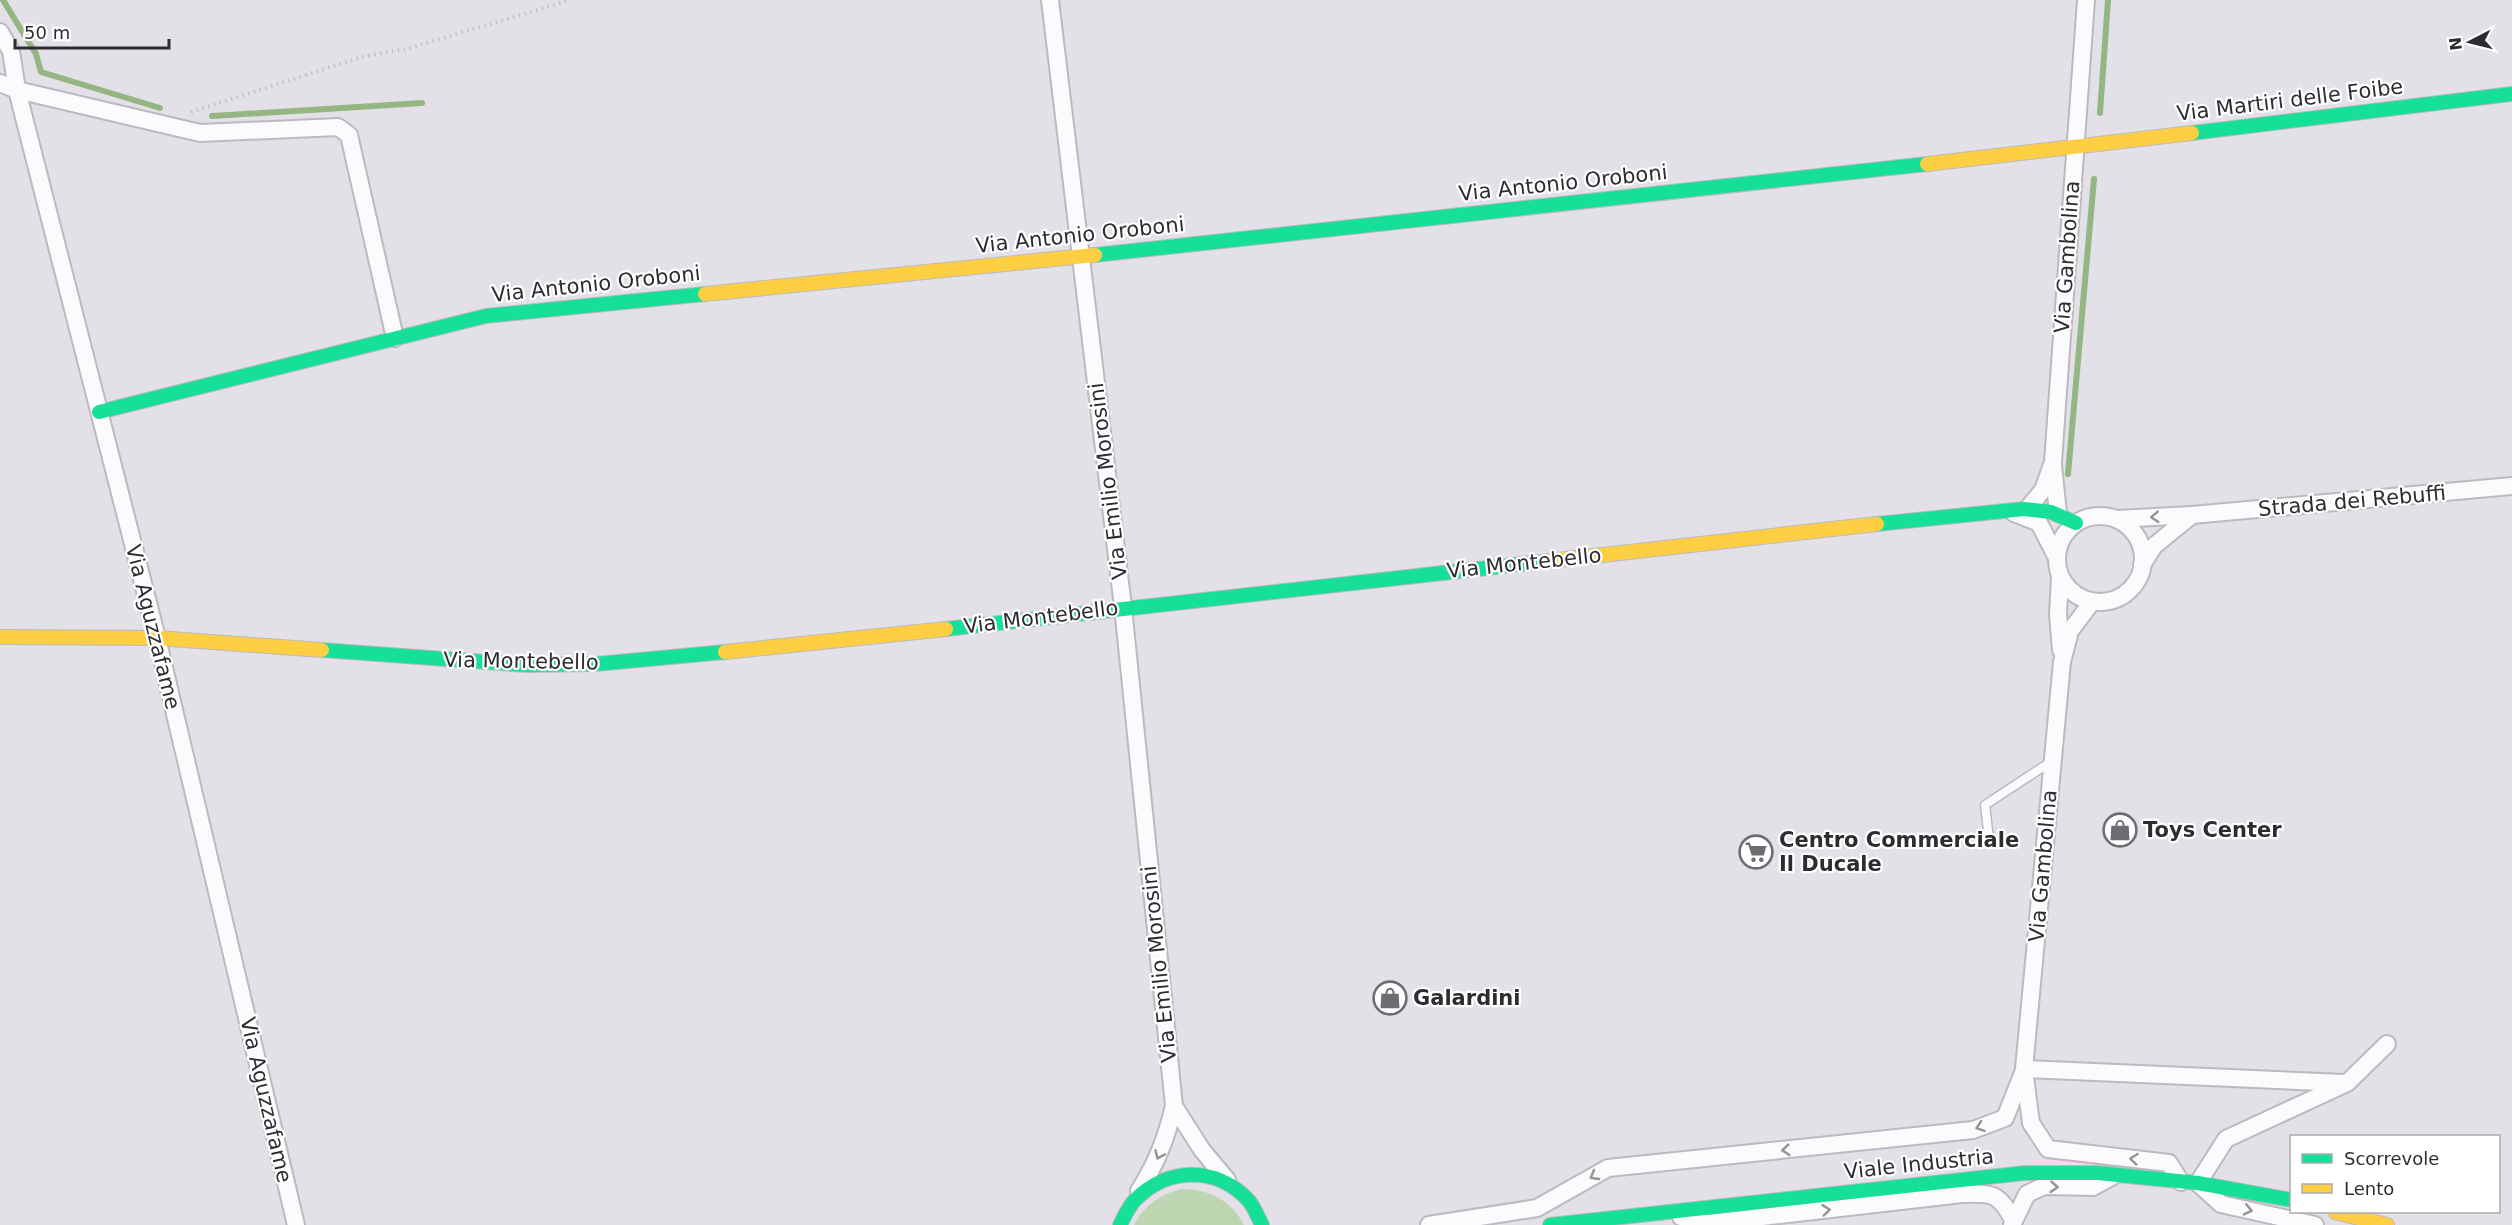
<svg xmlns="http://www.w3.org/2000/svg" width="2512" height="1225" font-family="'DejaVu Sans',sans-serif">
  <style>
    .green { fill: #bed5b2 }
    .lines { fill: none; stroke-linecap: round; stroke-linejoin: round }
    .stream { stroke: #95b683; stroke-width: 6 }
    .lane-casing { stroke: #bcb9bf; stroke-width: 11 }
    .street-casing { stroke: #bcb9bf; stroke-width: 20 }
    .fast-casing { stroke: #bcb9bf; stroke-width: 16 }
    .slow-casing { stroke: #bcb9bf; stroke-width: 16 }
    .path { stroke: #c4c2c5; stroke-width: 4; stroke-dasharray: 1.5 4.5; stroke-linecap: butt }
    .lane { stroke: #fbfafc; stroke-width: 8 }
    .street { stroke: #fbfafc; stroke-width: 16 }
    .fast { stroke: #16e098; stroke-width: 14 }
    .slow { stroke: #ffcf43; stroke-width: 14 }
    .oneway { stroke: #959396 }
    .labels { text-anchor: middle; dominant-baseline: central; stroke-width: 4.5; stroke-linejoin: round; paint-order: stroke }
    .street-label { font-size: 21px; fill: #2f2c31; stroke: #fff }
    .poi-label { font-size: 21px; font-weight: bold; fill: #2f2c31; stroke: #fff; text-anchor: start }
  </style>
  <rect width="100%" height="100%" fill="#e4e0e8"/>
  <!-- green -->
  <path class="green" d="M 1181,1189 C 1209,1189 1231,1200 1244,1225 L 1134,1225 C 1144,1205 1160,1195 1181,1189 Z"/>
  <g class="lines">
    <!-- stream -->
    <g class="stream">
      <path d="M 3,0 L 36,54 L 41,72 L 160,108"/>
      <path d="M 2100,113 L 2108,0"/>
      <path d="M 212,116 L 422,103"/>
      <path d="M 2068,474 L 2094,179"/>
    </g>
    <defs>
      <path id="lane" d="M 1989,839 L 1985,805 L 2052,761"/>
      <g id="street">
        <path d="M 1050,0 L 1123,607 L 1174,1106 C 1166,1139 1157,1162 1139,1191"/>
        <path d="M 0,32 L 11,51 L 17,90 L 157,638 L 296,1225"/>
        <path d="M 0,83 L 17,90 L 200,133 L 338,127 L 349,135 L 395,338"/>
        <path d="M 2053,465 L 2058,513"/>
        <path d="M 2028,508 L 2043,490 L 2053,462 L 2086,0"/>
        <path d="M 2014,513 L 2039,523 L 2056,556"/>
        <circle cx="2100" cy="559" r="43"/>
        <path d="M 2117,519 L 2192,515 L 2512,486"/>
        <path d="M 2142,565 L 2154,546 L 2192,515"/>
        <path d="M 2060,577 L 2058,614 L 2061,650"/>
        <path d="M 2092,602 L 2070,631 L 2062,662 L 2024,1069 L 2031,1123 L 2048,1149 L 2169,1163 L 2181,1182"/>
        <path d="M 2024,1069 L 2344,1083"/>
        <path d="M 1174,1106 L 1202,1150 L 1227,1180"/>
        <path d="M 1681,1217 L 1710,1223 L 1962,1194 C 1991,1193 1999,1192 2013,1220"/>
        <path d="M 1429,1225 L 1537,1208 L 1608,1168 L 1973,1130 L 2005,1118 L 2023,1073"/>
        <path d="M 2012,1225 L 2027,1194 L 2044,1186 L 2093,1187 L 2113,1176"/>
        <path d="M 2315,1225 L 2221,1204 L 2198,1183 L 2226,1139 L 2347,1083 L 2387,1044"/>
      </g>
      <g id="fast">
        <path d="M 2192,133 L 2512,94"/>
        <path d="M 1095,255 L 1927,164"/>
        <path d="M 99,412 L 486,316 L 705,294"/>
        <path d="M 1877,524 L 2024,509 L 2051,512 L 2076,523"/>
        <path d="M 946,629 L 1549,561"/>
        <path d="M 322,650 L 527,665 L 596,664 L 725,652"/>
        <path d="M 1120,1225 C 1124,1217 1128,1208 1134,1201 C 1166,1167 1217,1165 1249,1201 C 1254,1207 1258,1217 1262,1225"/>
        <path d="M 1550,1225 L 2025,1173 L 2098,1173 L 2198,1183 L 2292,1200"/>
      </g>
      <g id="slow">
        <path d="M 1927,164 L 2192,133"/>
        <path d="M 705,294 L 1095,255"/>
        <path d="M 1549,561 L 1877,524"/>
        <path d="M 0,637 L 157,638 L 322,650"/>
        <path d="M 725,652 L 946,629"/>
        <path d="M 2335,1212 L 2387,1225"/>
      </g>
    </defs>
    <!-- lane casing -->
    <use href="#lane" class="lane-casing"/>
    <!-- street casing -->
    <use href="#street" class="street-casing"/>
    <!-- fast casing -->
    <use href="#fast" class="fast-casing"/>
    <!-- slow casing -->
    <use href="#slow" class="slow-casing"/>
    <!-- path -->
    <path class="path" d="M 191,112 L 365,56 L 406,49 L 571,0"/>
    <!-- lane -->
    <use href="#lane" class="lane"/>
    <!-- street -->
    <use href="#street" class="street"/>
    <!-- fast -->
    <use href="#fast" class="fast"/>
    <!-- slow -->
    <use href="#slow" class="slow"/>
  </g>
  <!-- one-way arrows -->
  <defs><path id="oneway-chevron" d="M-2-3.5L2.5 0L-2 3.5" fill="none" stroke-width="1.6" stroke-linecap="round" stroke-linejoin="round" transform="scale(1.5)"/></defs>
  <g class="oneway">
    <use href="#oneway-chevron" transform="translate(2155 517) rotate(177)"/>
    <use href="#oneway-chevron" transform="translate(1980 1127) rotate(161)"/>
    <use href="#oneway-chevron" transform="translate(1786 1150) rotate(174)"/>
    <use href="#oneway-chevron" transform="translate(1159 1155) rotate(114)"/>
    <use href="#oneway-chevron" transform="translate(2134 1159) rotate(-174)"/>
    <use href="#oneway-chevron" transform="translate(1594 1176) rotate(150)"/>
    <use href="#oneway-chevron" transform="translate(2054 1187) rotate(4)"/>
    <use href="#oneway-chevron" transform="translate(1826 1210) rotate(-7)"/>
    <use href="#oneway-chevron" transform="translate(2248 1210) rotate(13)"/>
  </g>
  <!-- icons -->
  <defs>
    <symbol id="shop-ring" viewBox="-11 -11 22 22"><circle r="9.5" fill="#fff" stroke="#6e6b71" stroke-width="1.5"/><path d="M-5-2.5h2.3a2.7 3.5 0 0 1 5.4 0H5L5.5 6h-11ZM-1.5-2.5h3a1.5 2.3 0 0 0-3 0Z" fill="#6e6b71"/></symbol>
    <symbol id="supermarket-ring" viewBox="-11 -11 22 22"><circle r="9.5" fill="#fff" stroke="#6e6b71" stroke-width="1.5"/><path d="M-6-5.5h2.5l.6 2H6L4.5 2H-2.5L-4.4-4H-6ZM-1.5 3.2a1.3 1.3 0 1 0 .1 0ZM3 3.2a1.3 1.3 0 1 0 .1 0Z" fill="#6e6b71"/></symbol>
  </defs>
  <g fill-rule="evenodd">
    <use href="#shop-ring" x="2101" y="811" width="38" height="38"/>
    <use href="#supermarket-ring" x="1737" y="833" width="38" height="38"/>
    <use href="#shop-ring" x="1371" y="979" width="38" height="38"/>
  </g>
  <g class="labels">
    <!-- street labels -->
    <g class="street-label">
      <text transform="translate(2290 100) rotate(-7)">Via Martiri delle Foibe</text>
      <text transform="translate(1563 183) rotate(-6)">Via Antonio Oroboni</text>
      <text transform="translate(1080 235) rotate(-6)">Via Antonio Oroboni</text>
      <text transform="translate(2067 257) rotate(-86)">Via Gambolina</text>
      <text transform="translate(596 284) rotate(-6)">Via Antonio Oroboni</text>
      <text transform="translate(1108 481) rotate(-97)">Via Emilio Morosini</text>
      <text transform="translate(2352 501) rotate(-5)">Strada dei Rebuffi</text>
      <text transform="translate(1524 563) rotate(-6)">Via Montebello</text>
      <text transform="translate(1041 617) rotate(-7)">Via Montebello</text>
      <text transform="translate(153 627) rotate(76)">Via Aguzzafame</text>
      <text transform="translate(521 661) rotate(1)">Via Montebello</text>
      <text transform="translate(2043 866) rotate(-85)">Via Gambolina</text>
      <text transform="translate(1159 964) rotate(-96)">Via Emilio Morosini</text>
      <text transform="translate(266 1100) rotate(77)">Via Aguzzafame</text>
      <text transform="translate(1919 1164) rotate(-6)">Viale Industria</text>
    </g>
    <!-- poi labels -->
    <g class="poi-label">
      <text x="2143" y="830">Toys Center</text>
      <text x="1779" y="840">Centro Commerciale<tspan x="1779" dy="24">Il Ducale</tspan></text>
      <text x="1413" y="998">Galardini</text>
    </g>
  </g>
  <!-- legend -->
  <rect x="2290" y="1135" width="210" height="78" fill="#ffffff" stroke="#acabad" stroke-width="1.5"/>
  <rect x="2302" y="1154" width="30" height="9" fill="#16e098" stroke="#acabad" stroke-width="1.5"/>
  <text x="2344" y="1165" font-size="18" fill="#2f2c31">Scorrevole</text>
  <rect x="2302" y="1184" width="30" height="9" fill="#ffcf43" stroke="#acabad" stroke-width="1.5"/>
  <text x="2344" y="1195" font-size="18" fill="#2f2c31">Lento</text>
  <!-- north arrow -->
  <g transform="translate(2470 42) rotate(263)" stroke="#ffffff" stroke-width="4.5" paint-order="stroke">
  <path d="M0-4.5L10 22L0 15L-10 22Z" fill="#2f2c31"/>
  <text y="-9" font-size="16" font-weight="bold" text-anchor="middle" fill="#2f2c31">N</text>
  </g>
  <!-- scale -->
  <path d="M15 39v9h154v-9" fill="none" stroke="#2f2c31" stroke-width="3"/>
  <text x="24" y="39" font-size="18" fill="#2f2c31" stroke="#ffffff" stroke-width="4.5" paint-order="stroke">50 m</text>
</svg>
